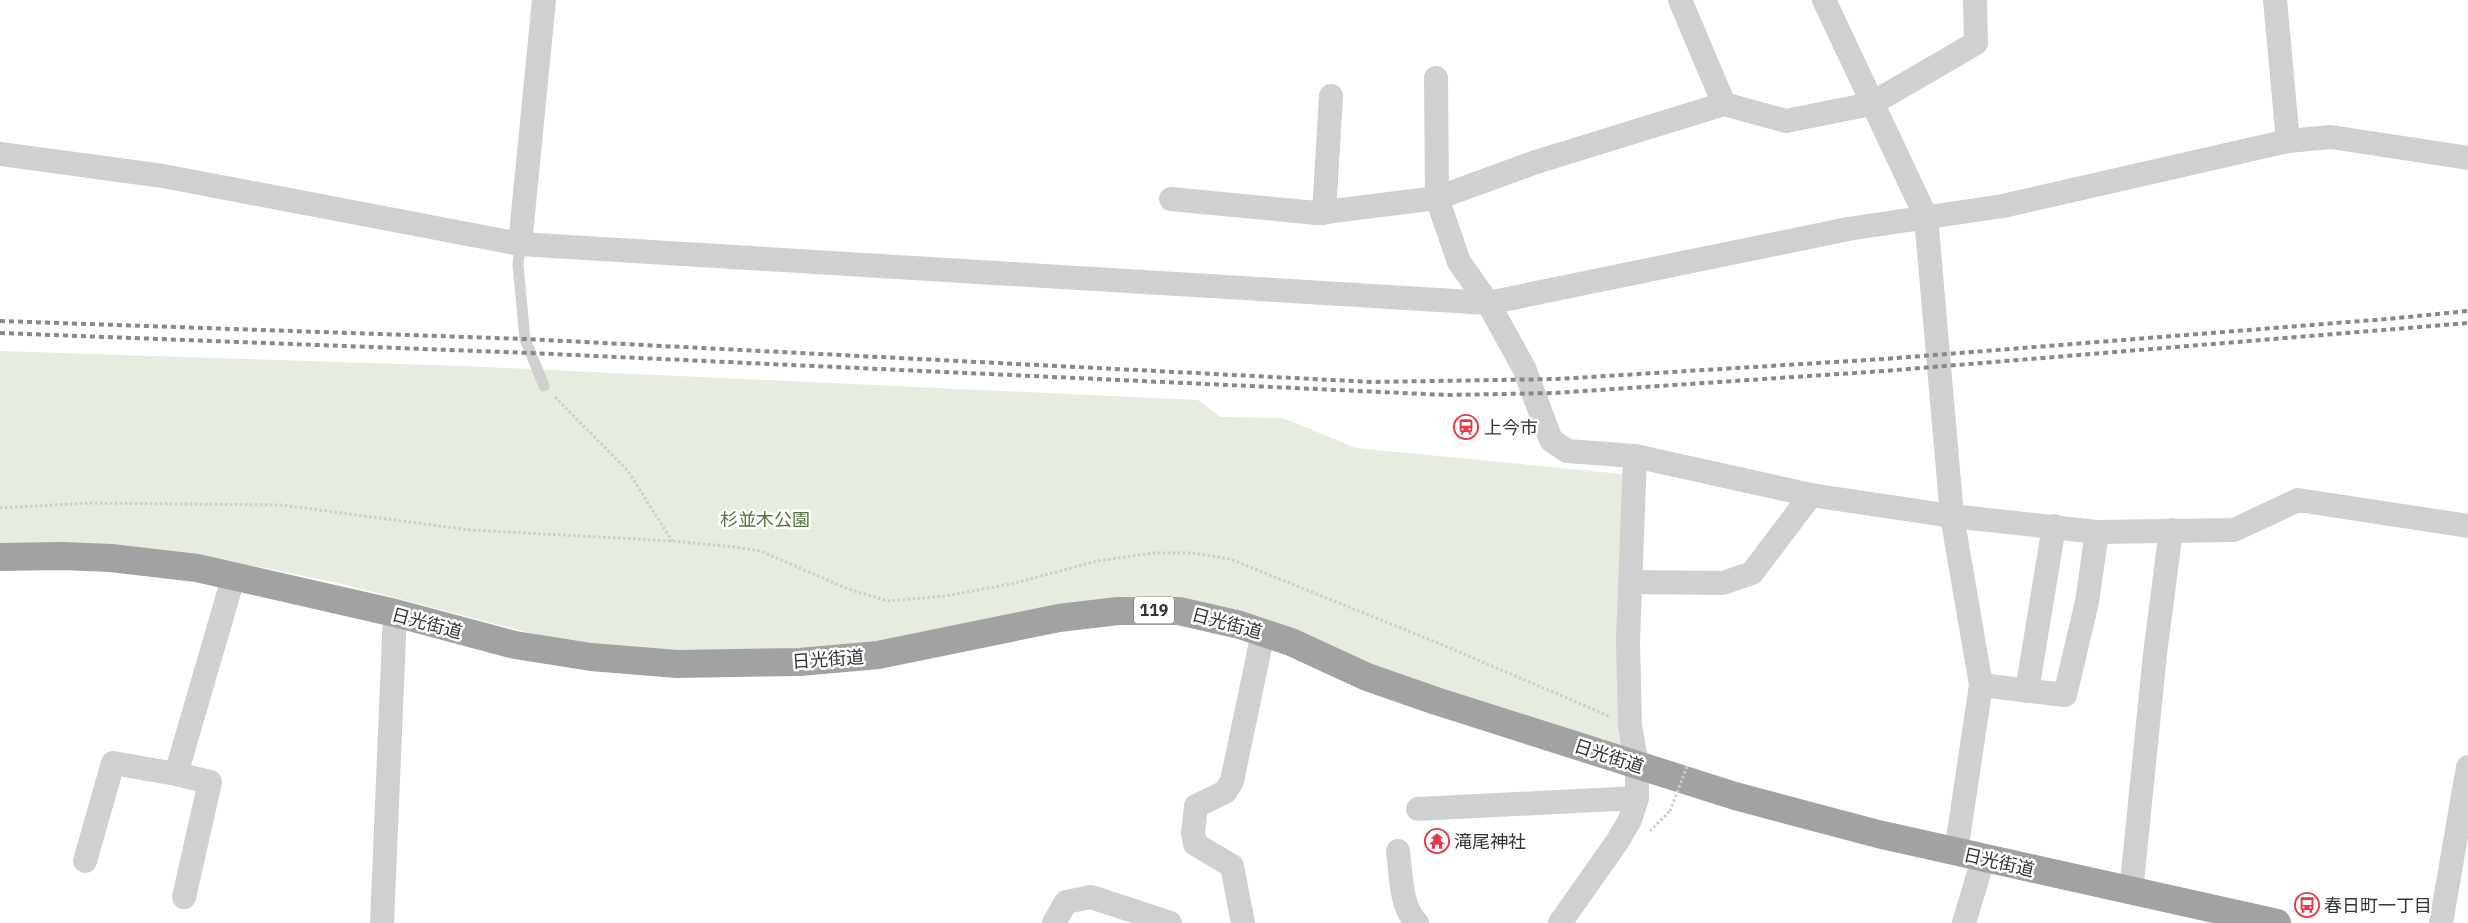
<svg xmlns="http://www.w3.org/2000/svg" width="2468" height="923" font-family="'IBM Plex Sans','Noto Sans JP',sans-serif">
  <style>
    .park { fill: #e6ecdf }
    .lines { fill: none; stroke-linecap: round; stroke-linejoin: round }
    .path { stroke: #cdcdcd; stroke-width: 3; stroke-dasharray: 2.5 2.5; stroke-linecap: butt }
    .service { stroke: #d0d0d0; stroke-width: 11 }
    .minor { stroke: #d0d0d0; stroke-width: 24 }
    .trunk { stroke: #a2a2a2; stroke-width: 28 }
    .rail { stroke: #888; stroke-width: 4; stroke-dasharray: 5 4; stroke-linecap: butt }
    .path-bridge { stroke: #cdcdcd; stroke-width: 3; stroke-dasharray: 2.5 2.5; stroke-linecap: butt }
    .labels { text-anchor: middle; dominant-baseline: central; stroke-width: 5; stroke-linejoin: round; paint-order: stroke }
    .shield { fill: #fff; stroke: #707070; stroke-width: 1 }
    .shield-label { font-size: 16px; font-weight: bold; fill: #333 }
    .poi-label { font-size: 18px; fill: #333; stroke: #fff; text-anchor: start }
    .park-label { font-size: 18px; fill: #56703f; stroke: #fff }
    .street-label { font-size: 18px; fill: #333; stroke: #fff }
  </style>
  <rect width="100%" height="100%" fill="#fff"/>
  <!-- park -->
  <path class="park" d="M 0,351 L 464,366 L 1198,400 L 1221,417 L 1283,418 L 1356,448 L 1622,474 L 1628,754 L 1189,605 L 878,651 L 766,658 L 588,648 L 346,585 L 266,568 L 159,553 L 0,549 Z"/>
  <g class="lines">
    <!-- path -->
    <g class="path">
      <path d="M 555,397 L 628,471 L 672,541"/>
      <path d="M 0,508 L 89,503 L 281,505 L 470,530 L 672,541 L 735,547 L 761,551 L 848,589 L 888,601 L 946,596 L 1015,583 L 1097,561 L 1153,553 L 1193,553 L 1230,559 L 1438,643 L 1609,716"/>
      <path d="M 1650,831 L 1670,811"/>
    </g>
    <!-- service -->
    <path class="service" d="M 520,244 L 518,265 L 525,339 L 544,386"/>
    <!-- minor -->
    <g class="minor">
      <path d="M 1824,0 L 1926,217 L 1952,516 L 1981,685 L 1956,852"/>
      <path d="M 2275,0 L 2288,141"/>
      <path d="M 1436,78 L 1437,198 L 1459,262 L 1488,303 L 1524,368 L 1551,440 L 1567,451 L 1635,456 L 1811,495 L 1952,516 L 2097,532 L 2234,530 L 2298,500 L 2468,526"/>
      <path d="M 1724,104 L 1786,121 L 1871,104 L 1976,43 L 1975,0"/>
      <path d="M 0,154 L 163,176 L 520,244 L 1488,303 L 1848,229 L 2003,206 L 2288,141 L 2331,137 L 2468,158"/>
      <path d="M 1171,199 L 1317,213 L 1437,198 L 1536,162 L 1724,104 L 1680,0"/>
      <path d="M 1324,213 L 1331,96"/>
      <path d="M 520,244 L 544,0"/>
      <path d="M 1630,582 L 1723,583 L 1752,573 L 1811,495"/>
      <path d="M 1981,685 L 2065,695 L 2087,602 L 2097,532"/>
      <path d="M 2027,691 L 2054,526"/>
      <path d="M 176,774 L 210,782 L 184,897"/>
      <path d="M 1418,809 L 1637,798"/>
      <path d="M 1398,851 C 1401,872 1400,907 1417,923"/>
      <path d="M 85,861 L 113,763 L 176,774 L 234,575"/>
      <path d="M 2131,892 L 2155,654 L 2171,530"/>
      <path d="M 382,923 L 395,613"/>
      <path d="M 1054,923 L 1066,902 L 1091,897 L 1170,923"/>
      <path d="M 1243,923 L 1232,866 L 1195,844 L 1193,833 L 1196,806 L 1225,792 L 1232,781 L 1263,633"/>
      <path d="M 1560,923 L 1617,842 L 1630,820 L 1637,798 L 1637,765 L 1630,726 L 1628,641 L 1635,456"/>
      <path d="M 1964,923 L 1983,859"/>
      <path d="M 2441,923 L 2468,767"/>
    </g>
    <!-- trunk -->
    <path class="trunk" d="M 0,557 L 62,556 L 111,558 L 197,568 L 395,613 L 515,645 L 591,657 L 677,664 L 800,662 L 878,655 L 1059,618 L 1118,611 L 1179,611 L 1240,625 L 1291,642 L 1367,677 L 1436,701 L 1735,796 L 1878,834 L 2277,923"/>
    <!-- rail -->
    <g class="rail">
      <path d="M 0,321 L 525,339 L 1372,382 L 1557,379 L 1884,359 L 2387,319 L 2468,311"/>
      <path d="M 0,333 L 530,353 L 1447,395 L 1554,393 L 1884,371 L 2468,323"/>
    </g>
    <!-- path-bridge -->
    <path class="path-bridge" d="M 1670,811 L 1688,764"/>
  </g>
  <!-- icons -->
  <defs>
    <symbol id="station-ring" viewBox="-11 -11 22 22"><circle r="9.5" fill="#fff" stroke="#e63946" stroke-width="1.5"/><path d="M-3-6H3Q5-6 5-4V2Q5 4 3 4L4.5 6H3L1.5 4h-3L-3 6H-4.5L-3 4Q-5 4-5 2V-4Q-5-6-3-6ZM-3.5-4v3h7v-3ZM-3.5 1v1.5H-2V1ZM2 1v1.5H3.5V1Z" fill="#e63946"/></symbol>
    <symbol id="temple-ring" viewBox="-11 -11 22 22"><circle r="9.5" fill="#fff" stroke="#e63946" stroke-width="1.5"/><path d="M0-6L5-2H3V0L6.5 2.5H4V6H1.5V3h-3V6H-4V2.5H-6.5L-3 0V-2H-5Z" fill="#e63946"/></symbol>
    <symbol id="bus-ring" viewBox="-11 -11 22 22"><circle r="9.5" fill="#fff" stroke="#e63946" stroke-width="1.5"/><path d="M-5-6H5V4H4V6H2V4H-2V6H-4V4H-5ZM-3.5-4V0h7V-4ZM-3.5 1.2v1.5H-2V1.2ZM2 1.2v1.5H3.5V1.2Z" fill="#e63946"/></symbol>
  </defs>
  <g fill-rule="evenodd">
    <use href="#station-ring" x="1452" y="413" width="28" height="28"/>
    <use href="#temple-ring" x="1423" y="827" width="28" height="28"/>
    <use href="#bus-ring" x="2293" y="891" width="28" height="28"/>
  </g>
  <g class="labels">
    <!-- shield labels -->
    <rect class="shield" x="1134" y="596.5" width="40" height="27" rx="4"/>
    <g class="shield-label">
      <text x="1154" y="610">119</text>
    </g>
    <!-- poi labels -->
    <g class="poi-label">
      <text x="1484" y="427">上今市</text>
      <text x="1454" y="841">滝尾神社</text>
      <text x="2324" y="905">春日町一丁目</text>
    </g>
    <!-- park labels -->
    <g class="park-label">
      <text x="765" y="519">杉並木公園</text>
    </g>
    <!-- street labels -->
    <g class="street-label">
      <text transform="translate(427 623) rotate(15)">日光街道</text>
      <text transform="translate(1227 623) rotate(15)">日光街道</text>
      <text transform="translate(828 659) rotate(-4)">日光街道</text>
      <text transform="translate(1609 756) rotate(18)">日光街道</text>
      <text transform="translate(1999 862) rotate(13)">日光街道</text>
    </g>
  </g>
</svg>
